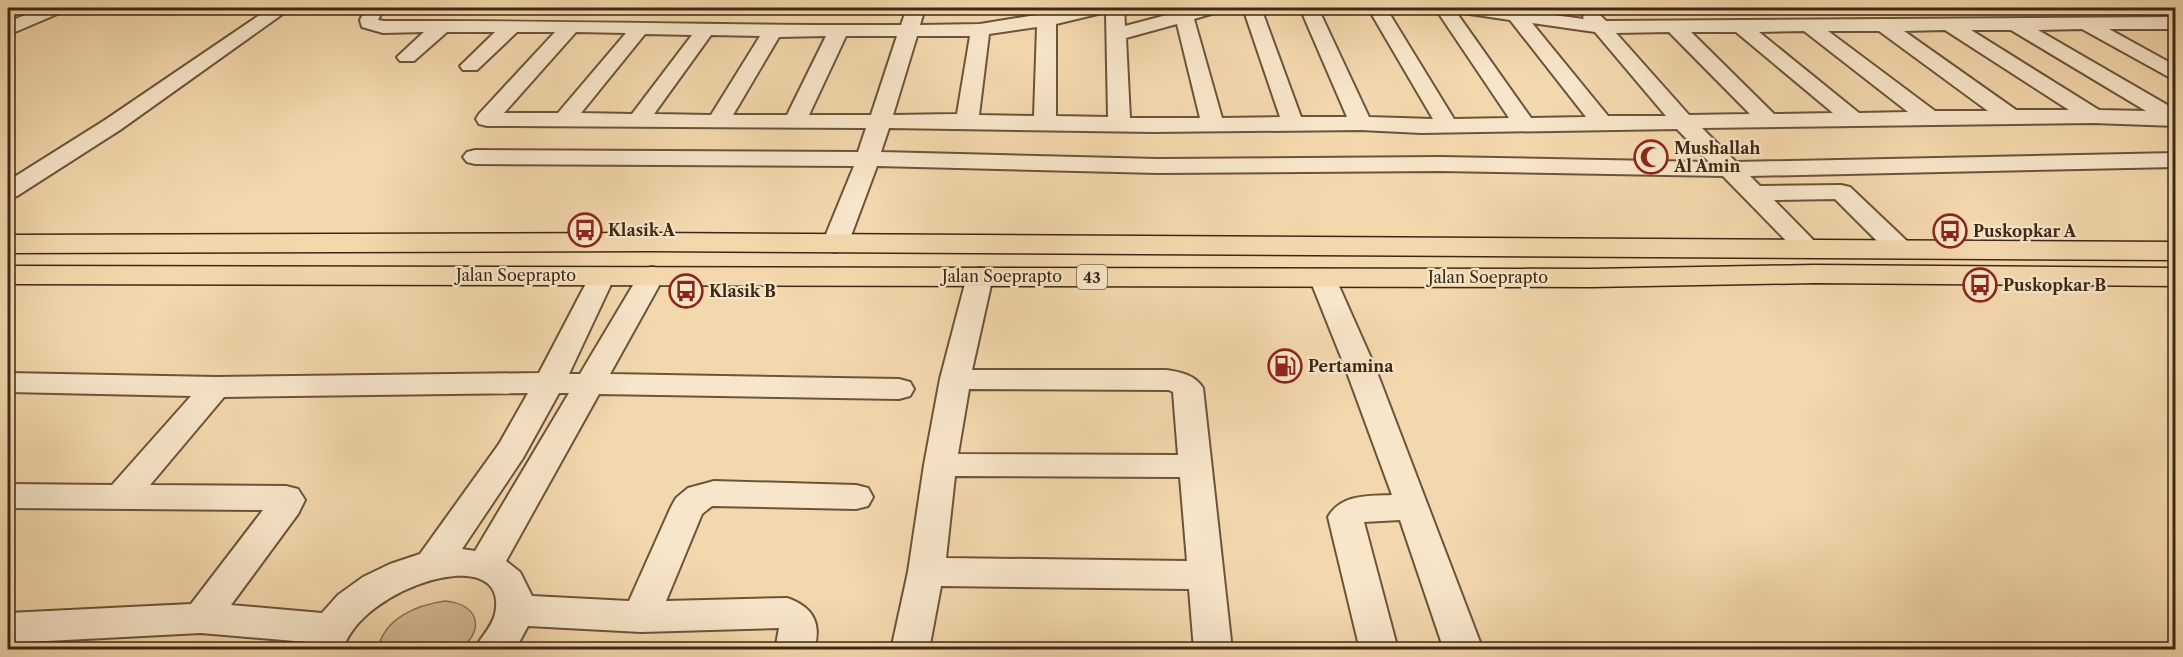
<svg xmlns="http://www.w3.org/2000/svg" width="2183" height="657" font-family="'Libre Caslon Text',serif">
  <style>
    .green { fill: #d5ba93; stroke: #897154; stroke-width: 1.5 }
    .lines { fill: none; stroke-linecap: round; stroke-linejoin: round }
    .minor-casing { stroke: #6b543a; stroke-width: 4 }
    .highway-casing { stroke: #3d2814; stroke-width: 3 }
    .minor { fill: #f8e6ca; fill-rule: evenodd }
    .highway { fill: #f4d8ad; fill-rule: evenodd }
    .labels { text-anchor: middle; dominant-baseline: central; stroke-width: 4.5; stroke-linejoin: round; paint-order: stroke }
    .shield { fill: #f8e6ca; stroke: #75614b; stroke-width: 1.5 }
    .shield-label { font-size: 15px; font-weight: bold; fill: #3d2814 }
    .poi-label { font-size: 16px; font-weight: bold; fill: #3d2814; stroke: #f8e6ca; text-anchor: start }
    .street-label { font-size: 16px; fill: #3d2814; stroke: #f8e6ca }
  </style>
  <rect width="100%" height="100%" fill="#f4d8ad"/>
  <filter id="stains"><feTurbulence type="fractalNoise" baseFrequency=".00333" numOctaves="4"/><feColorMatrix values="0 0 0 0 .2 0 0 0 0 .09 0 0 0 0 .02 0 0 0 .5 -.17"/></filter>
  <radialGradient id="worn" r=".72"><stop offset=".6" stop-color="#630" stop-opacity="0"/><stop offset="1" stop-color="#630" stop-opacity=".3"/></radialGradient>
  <!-- green -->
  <path class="green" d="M 445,601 C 477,604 486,627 461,649 L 378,649 C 384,618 417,605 445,601 Z"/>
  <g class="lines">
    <defs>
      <g id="minor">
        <path d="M 42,8 L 65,8 L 62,12 L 8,35 L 8,22 Z"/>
        <path d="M 270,8 L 291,8 L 120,130 L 17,196 L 8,198 L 8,181 L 105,120 Z"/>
        <path d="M 366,8 L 384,8 L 378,20 L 384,21 C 556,20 729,26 901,25 L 907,8 L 925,8 L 920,25 L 980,24 L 1079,8 L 1124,8 L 1125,26 L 1193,8 L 1221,8 L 1218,12 L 1194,19 L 1222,118 L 1280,117 L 1243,8 L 1261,8 L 1301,117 L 1347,117 L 1300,8 L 1318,8 L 1369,117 L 1433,119 L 1368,8 L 1386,8 L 1454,119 L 1509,118 L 1435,8 L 1498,8 L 1584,19 L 1583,17 L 1585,13 C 1596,10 1599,14 1606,21 L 2176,17 L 2176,29 L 2109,29 L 2176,66 L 2176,81 L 2082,29 L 2038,30 L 2176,110 L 2176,126 L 2094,123 L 1702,128 L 1736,162 L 2176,153 L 2176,167 L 1750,176 L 1760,186 L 1841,185 L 1850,187 L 1909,243 L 1913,249 L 1909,255 L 1900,257 L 1891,255 L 1835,199 L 1774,200 L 1821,248 L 1817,254 L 1808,256 L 1799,254 L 1723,176 L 1440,171 L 1158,173 L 877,166 L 848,244 L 844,249 L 835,252 L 826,249 L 822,244 L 854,166 L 475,164 L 467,162 L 463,157 L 467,152 L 475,150 L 858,152 L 866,128 L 487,126 L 479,124 L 476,119 L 479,114 L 555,32 L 517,32 L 477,70 L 463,70 L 460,66 L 495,32 L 447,32 L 414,61 L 400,61 L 397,57 L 424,32 L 383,33 L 362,27 L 360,20 ZM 1456,12 L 1510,20 L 1586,117 L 1531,118 ZM 1102,13 L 1106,13 L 1108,117 L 1056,116 L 1056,24 ZM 1532,23 L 1595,32 L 1666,116 L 1608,116 ZM 1177,24 L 1200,118 L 1130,118 L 1126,38 ZM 1037,27 L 1034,116 L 979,115 L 989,34 ZM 1945,30 L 2069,110 L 2016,110 L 1904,31 ZM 1971,30 L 2011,30 L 2146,111 L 2099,110 ZM 1804,31 L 1908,112 L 1859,113 L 1759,32 ZM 1828,31 L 1879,31 L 1988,111 L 1935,111 ZM 576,32 L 626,33 L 558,113 L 504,113 ZM 1669,32 L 1750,114 L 1689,115 L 1616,33 ZM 1691,32 L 1736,32 L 1833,113 L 1774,114 ZM 645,34 L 692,35 L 632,114 L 581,113 ZM 711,35 L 760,36 L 711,115 L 654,114 ZM 826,36 L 787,115 L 733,115 L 779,37 ZM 846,36 L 897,36 L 871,115 L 809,115 ZM 917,36 L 970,36 L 957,114 L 893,115 ZM 889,128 L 1153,132 L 1361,130 L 1421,133 L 1677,129 L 1709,162 L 1440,157 L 1158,159 L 881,152 Z"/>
        <path d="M 652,267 L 661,269 L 665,275 L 610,374 L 899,379 L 910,382 L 914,389 L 910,396 L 899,399 L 599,394 L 506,561 L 520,572 L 532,596 L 629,601 L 671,507 L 676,498 L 688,488 L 714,481 L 856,485 L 868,488 L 873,497 L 868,506 L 856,509 L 712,506 L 702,514 L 666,601 L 787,598 C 813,607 822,623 814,650 L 775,650 L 779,628 L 641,632 L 528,626 L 515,650 L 474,650 C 480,638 492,627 495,614 C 511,539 360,587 343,650 L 305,650 L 307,642 L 201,633 L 8,643 L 8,613 L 191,604 L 263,510 L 8,508 L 8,484 L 112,485 L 191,396 L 8,392 L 8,373 L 216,377 L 539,373 L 593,270 L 602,268 L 611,270 L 615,276 L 569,374 L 580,374 L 639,275 L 643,269 ZM 528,393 L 499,444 L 420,554 L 390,564 L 363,577 L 338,595 L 322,613 L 231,605 L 298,514 L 305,500 L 298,489 L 286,486 L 150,485 L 224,397 ZM 559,393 L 569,393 L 475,551 L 462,549 L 523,458 Z"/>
        <path d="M 980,268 L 989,270 L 993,276 L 972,370 L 1166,370 C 1181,372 1195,375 1203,388 L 1232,650 L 1194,650 L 1189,589 L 941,586 L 929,650 L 891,650 L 908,572 L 924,465 L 940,379 L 967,276 L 971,270 ZM 969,389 L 1169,390 L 1173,392 L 1178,455 L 958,454 ZM 955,476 L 1180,477 L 1187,561 L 946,558 Z"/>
        <path d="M 1322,269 L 1331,271 L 1335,277 L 1375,367 L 1483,650 L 1444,650 L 1400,520 L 1364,522 L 1398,650 L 1360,650 L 1328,517 C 1341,494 1368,496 1392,495 L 1345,367 L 1309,277 L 1313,271 Z"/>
      </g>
      <g id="highway">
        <path d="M 649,233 L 2176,242 L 2176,260 L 649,251 L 8,253 L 8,235 Z"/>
        <path d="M 1814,265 L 2176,268 L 2176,286 L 1814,283 L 1591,287 L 8,284 L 8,266 L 1591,269 Z"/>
      </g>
    </defs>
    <!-- minor casing -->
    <use href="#minor" class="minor-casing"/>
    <!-- highway casing -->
    <use href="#highway" class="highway-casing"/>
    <!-- minor -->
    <use href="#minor" class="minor"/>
    <!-- highway -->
    <use href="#highway" class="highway"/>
  </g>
  <!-- icons -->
  <defs>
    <symbol id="mosque-ring" viewBox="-11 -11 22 22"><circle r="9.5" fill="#f8e6ca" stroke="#8f2418" stroke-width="1.5"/><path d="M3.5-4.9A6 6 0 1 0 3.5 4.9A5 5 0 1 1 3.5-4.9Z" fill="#8f2418"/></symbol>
    <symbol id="bus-ring" viewBox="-11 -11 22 22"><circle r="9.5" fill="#f8e6ca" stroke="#8f2418" stroke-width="1.5"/><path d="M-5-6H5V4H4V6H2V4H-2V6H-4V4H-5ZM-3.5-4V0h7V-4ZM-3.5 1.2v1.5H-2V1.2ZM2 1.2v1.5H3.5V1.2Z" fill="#8f2418"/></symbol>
    <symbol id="fuel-ring" viewBox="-11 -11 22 22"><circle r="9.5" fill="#f8e6ca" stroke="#8f2418" stroke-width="1.5"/><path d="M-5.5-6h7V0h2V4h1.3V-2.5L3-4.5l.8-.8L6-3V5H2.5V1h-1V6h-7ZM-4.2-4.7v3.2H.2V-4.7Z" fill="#8f2418"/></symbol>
  </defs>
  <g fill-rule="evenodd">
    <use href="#mosque-ring" x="1632" y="138" width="38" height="38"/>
    <use href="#bus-ring" x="566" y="211" width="38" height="38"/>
    <use href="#bus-ring" x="1931" y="212" width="38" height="38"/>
    <use href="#bus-ring" x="1961" y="266" width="38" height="38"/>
    <use href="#bus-ring" x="667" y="272" width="38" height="38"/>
    <use href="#fuel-ring" x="1266" y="347" width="38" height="38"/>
  </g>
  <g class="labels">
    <!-- shield labels -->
    <rect class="shield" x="1077" y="265" width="30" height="24" rx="4.5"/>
    <g class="shield-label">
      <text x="1092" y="277">43</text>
    </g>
    <!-- poi labels -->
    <g class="poi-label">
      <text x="1674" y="148">Mushallah<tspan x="1674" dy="18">Al Amin</tspan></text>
      <text x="608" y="230">Klasik A</text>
      <text x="1973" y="231">Puskopkar A</text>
      <text x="2003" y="285">Puskopkar B</text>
      <text x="709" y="291">Klasik B</text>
      <text x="1308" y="366">Pertamina</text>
    </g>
    <!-- street labels -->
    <g class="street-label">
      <text x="516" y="275">Jalan Soeprapto</text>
      <text x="1002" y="276">Jalan Soeprapto</text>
      <text x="1488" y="277">Jalan Soeprapto</text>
    </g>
  </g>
  <!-- margin -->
  <rect width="2183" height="657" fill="none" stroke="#f4d8ad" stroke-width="30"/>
  <rect x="9" y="9" width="2165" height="639" fill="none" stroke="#3d2814" stroke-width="3"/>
  <rect x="15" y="15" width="2153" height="627" fill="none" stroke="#3d2814" stroke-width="1.5"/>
  <rect width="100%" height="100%" filter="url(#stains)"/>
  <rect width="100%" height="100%" fill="url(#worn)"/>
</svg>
